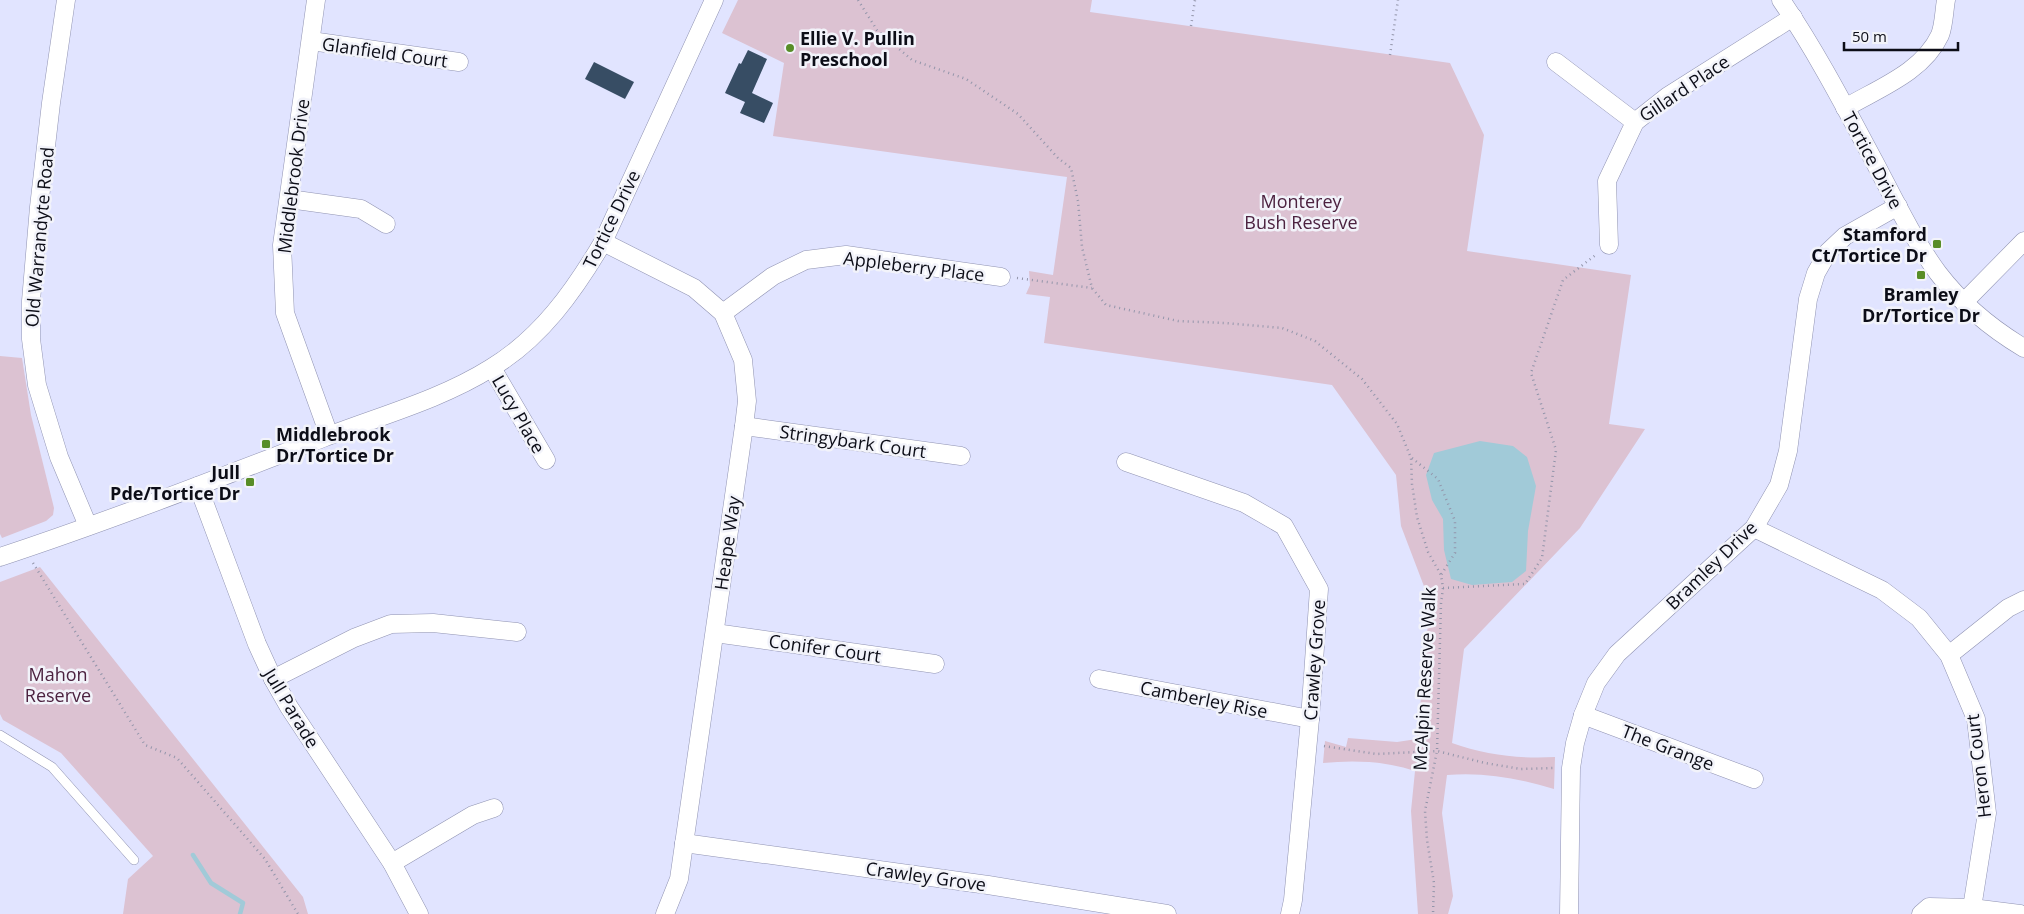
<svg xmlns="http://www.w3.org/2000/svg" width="2024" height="914" font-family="'Open Sans',sans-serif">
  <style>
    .green { fill: #dcc2d2 }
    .water { fill: #a1cad8 }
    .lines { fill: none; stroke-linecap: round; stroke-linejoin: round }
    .stream { stroke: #a1cad8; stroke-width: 4.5 }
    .building { fill: #374d64 }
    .service-casing { stroke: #9093b2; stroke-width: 10 }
    .minor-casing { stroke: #9093b2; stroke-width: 19 }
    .path { stroke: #9395aa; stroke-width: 2.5; stroke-dasharray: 1 4; stroke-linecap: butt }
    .service { stroke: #fff; stroke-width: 9 }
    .minor { stroke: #fff; stroke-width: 18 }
    .poi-dot { fill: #588d27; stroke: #f2f3fa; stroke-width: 2 }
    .labels { text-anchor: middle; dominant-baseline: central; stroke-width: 5; stroke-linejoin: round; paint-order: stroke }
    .poi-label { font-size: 18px; font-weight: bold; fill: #0c0d17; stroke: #f2f3fa; text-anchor: start }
    .street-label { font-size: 18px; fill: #0c0d17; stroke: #f2f3fa }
    .park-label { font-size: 18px; fill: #4c2240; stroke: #f2f3fa }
  </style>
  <rect width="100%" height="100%" fill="#e1e4ff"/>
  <!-- green -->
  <g class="green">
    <path d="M 738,0 L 1092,0 L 1090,12 L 1450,63 L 1484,135 L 1467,251 L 1631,275 L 1609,424 L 1645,429 L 1580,528 L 1464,649 L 1452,743 C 1485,755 1520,759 1555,757 L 1554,789 C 1519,778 1483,772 1447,775 L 1442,813 L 1453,896 L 1448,914 L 1418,914 L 1411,811 L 1415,771 C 1385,761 1354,760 1323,763 L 1325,741 L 1346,747 L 1348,738 L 1397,742 L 1417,739 L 1430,602 L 1401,526 L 1396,475 L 1332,385 L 1044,343 L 1050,297 L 1026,294 L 1030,285 L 1029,271 L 1053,275 L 1067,177 L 773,136 L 784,63 L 722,33 Z"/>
    <path d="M 0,356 L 22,358 L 31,415 L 54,508 L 53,515 L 46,521 L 2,538 L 0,534 Z"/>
    <path d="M 40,567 L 303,897 L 308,914 L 123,914 L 128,879 L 153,856 L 61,753 L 3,720 L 0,714 L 0,582 Z"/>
  </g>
  <!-- water -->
  <path class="water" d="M 1480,441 L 1513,446 L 1527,457 L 1536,486 L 1528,531 L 1526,571 L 1512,582 L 1472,585 L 1451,579 L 1444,550 L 1443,519 L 1432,500 L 1426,475 L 1434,453 Z"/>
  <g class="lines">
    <!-- stream -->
    <path class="stream" d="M 193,855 L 211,883 L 243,903 L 240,914"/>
  </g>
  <!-- building -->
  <g class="building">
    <path d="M 748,50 L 767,59 L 752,93 L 773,103 L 764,123 L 740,113 L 745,102 L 725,93 L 739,63 L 741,64 Z"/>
    <path d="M 594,62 L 634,82 L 625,99 L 585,79 Z"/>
  </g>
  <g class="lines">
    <defs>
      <path id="service" d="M 0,735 L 52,767 L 134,860"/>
      <g id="minor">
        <path d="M 66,0 L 51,103 L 39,207 L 31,301 L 31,339 L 37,385 L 59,457 L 88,526"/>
        <path d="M 316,0 L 282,245 L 285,313 L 329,435"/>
        <path d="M 1781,0 C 1816,51 1845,107 1874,161 C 1894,199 1913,239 1938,273 C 1961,303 1992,329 2024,348"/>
        <path d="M 311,41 L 459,62"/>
        <path d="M 1556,62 L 1635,122"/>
        <path d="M 1845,108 C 1879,88 1923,72 1940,35 C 1944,25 1944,11 1946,0"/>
        <path d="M 289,199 L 361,209 L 386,224"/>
        <path d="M 603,242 L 694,288 L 723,313 L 743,360 L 747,401 L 744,426 L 679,879 L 665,914"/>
        <path d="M 1609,245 L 1607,181 L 1635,122 L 1668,96 L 1793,17"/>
        <path d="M 1964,302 L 2024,241"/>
        <path d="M 723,313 L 773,276 L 806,260 L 846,255 L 1001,277"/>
        <path d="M 492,368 L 546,460"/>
        <path d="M 744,426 L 961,456"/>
        <path d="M 1126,462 L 1244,503 L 1284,526 L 1319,589 L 1310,719 L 1293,900 L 1290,914"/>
        <path d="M 198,486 L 257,644 L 273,679 L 289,707 L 392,863 L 419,914"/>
        <path d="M 1754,528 L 1882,590 L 1919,618 L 1949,655 L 1976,719 L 1987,813 L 1972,908"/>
        <path d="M 0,557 C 109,521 216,479 323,438 C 379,416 440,400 491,368 C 541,338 574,291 603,242 L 714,0"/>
        <path d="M 715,633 L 935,664"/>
        <path d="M 1949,655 L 2008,608 L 2024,600"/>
        <path d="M 273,679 L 354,638 L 391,624 L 433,623 L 517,632"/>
        <path d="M 1099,679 L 1310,719"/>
        <path d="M 1583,715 L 1754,779"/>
        <path d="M 684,843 L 988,885 L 1167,914"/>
        <path d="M 392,863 L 473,815 L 494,808"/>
        <path d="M 1569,914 L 1571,768 L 1575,743 L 1583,715 L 1596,683 L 1617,654 L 1754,528 L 1779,485 L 1788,451 L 1808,299 L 1816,273 L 1828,252 L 1845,236 L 1898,206"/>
        <path d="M 1921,914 L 1929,907 L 1972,908 L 2020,914"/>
      </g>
    </defs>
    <!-- service casing -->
    <use href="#service" class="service-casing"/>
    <!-- minor casing -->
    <use href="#minor" class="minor-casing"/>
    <!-- path -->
    <g class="path">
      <path d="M 858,0 L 877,30 L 912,60 L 966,79 L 1018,114 L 1058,158 L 1071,168 L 1078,201 L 1082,247 L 1092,288 L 1106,305 L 1178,321 L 1225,323 L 1282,328 L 1315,341 L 1362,379 L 1397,424 L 1411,458 L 1412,484 L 1417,517 L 1428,552 L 1441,575 L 1443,588 L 1441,603 L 1437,751 L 1425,811 L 1427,840 L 1434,883 L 1433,914"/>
      <path d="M 1191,26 L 1195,0"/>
      <path d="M 1390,55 L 1398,0"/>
      <path d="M 1017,278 L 1092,288"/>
      <path d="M 1412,458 L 1438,479 L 1455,521 L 1455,553 L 1441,575"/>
      <path d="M 33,563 L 145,745 L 177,758 L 265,859 L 298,914"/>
      <path d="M 1443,588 L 1525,584 L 1542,558 L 1556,450 L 1531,373 L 1563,280 L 1597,254"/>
      <path d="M 1324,746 L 1376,754 L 1437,751 L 1485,763 L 1521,769 L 1555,768"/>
    </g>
    <!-- service -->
    <use href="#service" class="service"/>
    <!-- minor -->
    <use href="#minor" class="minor"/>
  </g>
  <!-- markers -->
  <g class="poi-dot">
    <circle cx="790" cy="48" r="5"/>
    <rect x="1932" y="239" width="10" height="10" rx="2.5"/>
    <rect x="1916" y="270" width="10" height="10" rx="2.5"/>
    <rect x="261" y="439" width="10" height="10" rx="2.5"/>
    <rect x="245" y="477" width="10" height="10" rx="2.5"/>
  </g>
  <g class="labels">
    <!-- poi labels -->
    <g class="poi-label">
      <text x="800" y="38">Ellie V. Pullin<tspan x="800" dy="21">Preschool</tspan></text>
      <text x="1927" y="234" text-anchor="end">Stamford<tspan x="1927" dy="21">Ct/Tortice Dr</tspan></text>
      <text x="1921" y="294" text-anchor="middle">Bramley<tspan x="1921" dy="21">Dr/Tortice Dr</tspan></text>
      <text x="276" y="434">Middlebrook<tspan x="276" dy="21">Dr/Tortice Dr</tspan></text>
      <text x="240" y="472" text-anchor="end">Jull<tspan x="240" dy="21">Pde/Tortice Dr</tspan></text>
    </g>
    <!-- street labels -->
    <g class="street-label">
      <text transform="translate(385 52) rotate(8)">Glanfield Court</text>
      <text transform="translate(1684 88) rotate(-34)">Gillard Place</text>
      <text transform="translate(1873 160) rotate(62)">Tortice Drive</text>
      <text transform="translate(293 176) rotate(-83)">Middlebrook Drive</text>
      <text transform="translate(611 219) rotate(-64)">Tortice Drive</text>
      <text transform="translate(39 237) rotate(-85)">Old Warrandyte Road</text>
      <text transform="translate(914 266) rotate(7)">Appleberry Place</text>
      <text transform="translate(519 414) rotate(60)">Lucy Place</text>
      <text transform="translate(853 441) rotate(8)">Stringybark Court</text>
      <text transform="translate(727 543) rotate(-82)">Heape Way</text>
      <text transform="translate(1711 565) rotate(-44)">Bramley Drive</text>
      <text transform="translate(825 648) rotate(8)">Conifer Court</text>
      <text transform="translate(1314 660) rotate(-86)">Crawley Grove</text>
      <text transform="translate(1424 679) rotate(-87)">McAlpin Reserve Walk</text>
      <text transform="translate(1204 699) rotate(11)">Camberley Rise</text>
      <text transform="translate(292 708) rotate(59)">Jull Parade</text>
      <text transform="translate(1668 747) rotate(21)">The Grange</text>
      <text transform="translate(1978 766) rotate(-97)">Heron Court</text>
      <text transform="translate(926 876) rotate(8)">Crawley Grove</text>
    </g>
    <!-- park labels -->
    <g class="park-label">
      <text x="1301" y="201">Monterey<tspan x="1301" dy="21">Bush Reserve</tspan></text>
      <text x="58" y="674">Mahon<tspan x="58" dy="21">Reserve</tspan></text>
    </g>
  </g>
  <!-- scale -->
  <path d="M1844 42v8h114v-8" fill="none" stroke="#0c0d17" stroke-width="2.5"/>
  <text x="1852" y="42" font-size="15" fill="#0c0d17" stroke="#f2f3fa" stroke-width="4" paint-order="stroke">50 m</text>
</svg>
